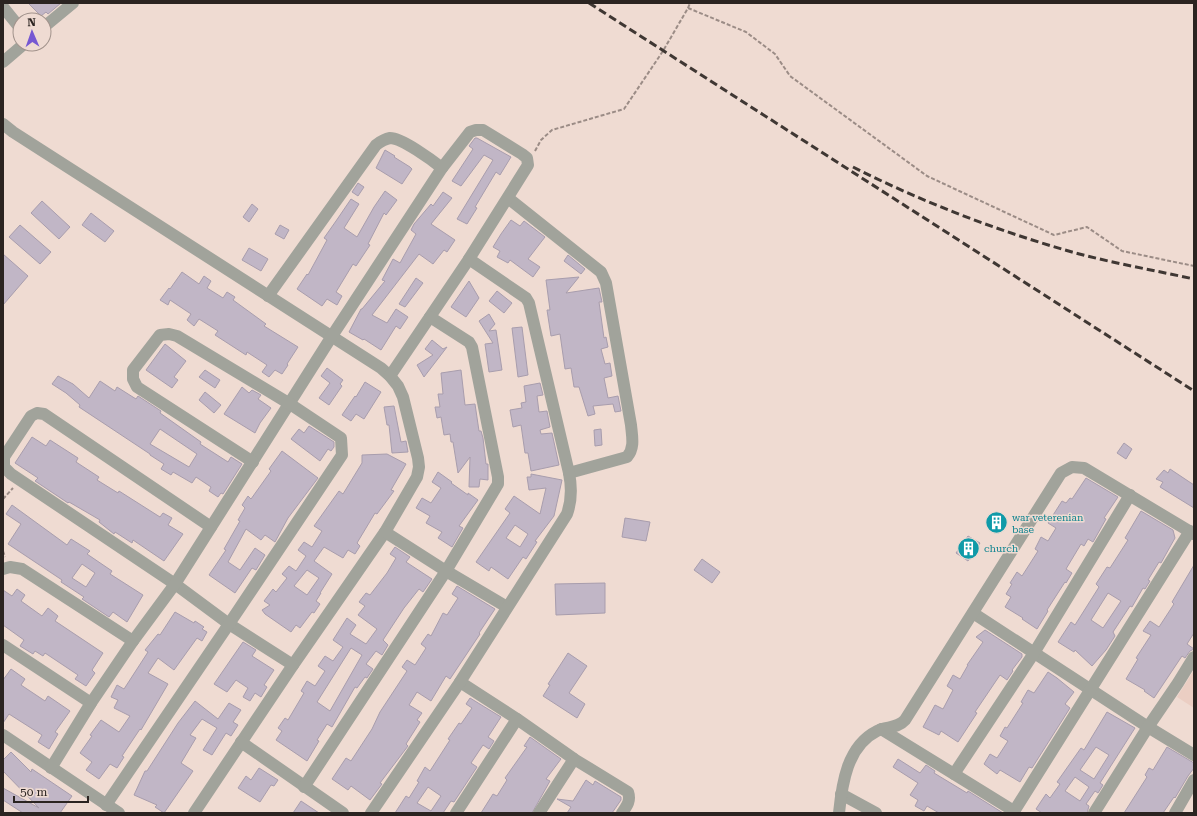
<svg xmlns="http://www.w3.org/2000/svg" width="1197" height="816" font-family="'Roboto Serif',serif">
  <style>
    .built { fill: #ebcec3 }
    .building { fill: #c1b6c6; stroke: #a89dad; fill-rule: evenodd }
    .lines { fill: none; stroke-linecap: round; stroke-linejoin: round }
    .path { stroke: #9b8c86; stroke-width: 2; stroke-dasharray: 4 2; stroke-linecap: butt }
    .minor { stroke: #a1a39b; stroke-width: 12 }
    .rail { stroke: #3f3733; stroke-width: 3; stroke-dasharray: 8 4; stroke-linecap: butt }
    .labels { text-anchor: middle; dominant-baseline: central; stroke-width: 3; stroke-linejoin: round; paint-order: stroke }
    .culture-label { font-size: 10px; fill: #0d838f; stroke: #efdbd2; text-anchor: start }
  </style>
  <rect width="100%" height="100%" fill="#efdbd2"/>
  <!-- built -->
  <path class="built" d="M 1194,670 L 1194,708 L 1177,697 Z"/>
  <!-- building -->
  <g class="building">
    <path d="M 28,3 L 61,3 L 48,14 L 46,12 L 41,16 Z"/>
    <path d="M 475,138 L 477,138 L 511,157 L 500,175 L 496,172 L 475,207 L 477,208 L 467,224 L 457,219 L 493,160 L 484,155 L 461,186 L 452,181 L 473,149 L 469,146 Z"/>
    <path d="M 385,150 L 395,156 L 394,157 L 410,167 L 412,169 L 402,184 L 376,168 Z"/>
    <path d="M 358,183 L 364,187 L 358,196 L 352,192 Z"/>
    <path d="M 385,191 L 397,200 L 386,215 L 384,213 L 368,244 L 370,245 L 356,266 L 353,264 L 336,292 L 342,296 L 337,305 L 327,299 L 322,306 L 297,289 L 307,274 L 308,275 L 327,240 L 324,238 L 336,221 L 351,199 L 359,204 L 344,228 L 357,237 L 374,207 Z"/>
    <path d="M 443,192 L 452,198 L 431,224 L 455,240 L 447,252 L 444,250 L 433,264 L 419,254 L 372,315 L 387,323 L 396,309 L 408,317 L 400,329 L 396,326 L 381,350 L 364,339 L 363,340 L 349,332 L 361,309 L 362,309 L 385,281 L 382,280 L 393,259 L 400,263 L 416,234 L 411,230 L 414,224 L 431,204 L 433,206 Z"/>
    <path d="M 42,201 L 70,227 L 59,239 L 31,213 Z"/>
    <path d="M 252,204 L 258,209 L 249,222 L 243,217 Z"/>
    <path d="M 91,213 L 114,231 L 105,242 L 82,225 Z"/>
    <path d="M 511,220 L 520,226 L 524,221 L 545,237 L 528,259 L 540,267 L 533,277 L 510,260 L 508,263 L 497,257 L 500,251 L 493,247 L 501,234 Z"/>
    <path d="M 20,225 L 51,252 L 40,264 L 9,237 Z"/>
    <path d="M 280,225 L 289,230 L 284,239 L 275,234 Z"/>
    <path d="M 249,248 L 268,259 L 261,271 L 242,260 Z"/>
    <path d="M 3,254 L 28,276 L 3,305 Z"/>
    <path d="M 568,255 L 585,269 L 581,274 L 564,261 Z"/>
    <path d="M 182,272 L 199,284 L 204,276 L 211,281 L 207,288 L 223,298 L 227,292 L 235,297 L 233,300 L 266,324 L 264,326 L 298,347 L 287,364 L 288,365 L 282,374 L 275,370 L 269,377 L 262,372 L 267,365 L 247,352 L 246,355 L 215,335 L 218,331 L 199,319 L 194,326 L 187,320 L 191,314 L 170,300 L 168,305 L 160,300 L 169,288 L 170,289 Z"/>
    <path d="M 579,277 L 566,293 L 599,288 L 602,302 L 599,302 L 604,338 L 606,337 L 608,347 L 601,349 L 605,364 L 610,363 L 612,376 L 604,378 L 608,398 L 618,396 L 621,411 L 615,412 L 613,404 L 593,406 L 595,414 L 588,416 L 579,387 L 574,387 L 571,368 L 565,369 L 560,334 L 551,336 L 547,310 L 550,310 L 546,280 Z"/>
    <path d="M 416,278 L 423,283 L 405,307 L 399,304 Z"/>
    <path d="M 469,281 L 479,298 L 466,317 L 451,307 Z"/>
    <path d="M 497,291 L 512,303 L 504,313 L 489,301 Z"/>
    <path d="M 489,314 L 495,324 L 489,331 L 496,330 L 502,370 L 489,372 L 485,344 L 493,343 L 479,321 Z"/>
    <path d="M 522,327 L 528,375 L 518,377 L 512,328 Z"/>
    <path d="M 432,340 L 443,349 L 447,347 L 424,377 L 417,365 L 433,355 L 425,349 Z"/>
    <path d="M 165,344 L 186,361 L 174,377 L 178,380 L 172,388 L 146,370 Z"/>
    <path d="M 327,368 L 343,380 L 340,384 L 342,386 L 329,405 L 319,398 L 330,383 L 321,376 Z"/>
    <path d="M 205,370 L 220,380 L 215,388 L 199,377 Z"/>
    <path d="M 461,370 L 465,405 L 475,404 L 479,431 L 481,431 L 483,438 L 486,464 L 488,464 L 488,480 L 480,479 L 479,487 L 469,487 L 470,457 L 458,473 L 453,442 L 451,442 L 450,434 L 444,435 L 441,417 L 437,418 L 435,407 L 440,407 L 438,394 L 443,394 L 441,373 Z"/>
    <path d="M 58,376 L 73,384 L 89,398 L 100,381 L 115,391 L 117,387 L 136,399 L 138,396 L 161,411 L 160,413 L 201,442 L 200,444 L 228,462 L 231,457 L 242,464 L 223,494 L 221,493 L 218,497 L 209,491 L 211,487 L 196,477 L 192,483 L 173,472 L 171,475 L 161,469 L 164,464 L 150,455 L 150,454 L 79,407 L 80,405 L 66,393 L 52,384 ZM 160,429 L 197,454 L 189,467 L 150,444 Z"/>
    <path d="M 365,382 L 381,392 L 364,419 L 356,414 L 351,421 L 342,415 L 355,396 L 356,397 Z"/>
    <path d="M 540,383 L 543,395 L 537,396 L 539,412 L 547,411 L 550,427 L 540,430 L 541,434 L 552,433 L 559,465 L 531,471 L 528,453 L 525,453 L 521,425 L 513,427 L 510,410 L 522,408 L 521,403 L 526,402 L 524,386 Z"/>
    <path d="M 242,387 L 249,393 L 252,390 L 261,395 L 258,399 L 271,408 L 260,423 L 255,433 L 224,414 Z"/>
    <path d="M 205,392 L 221,405 L 214,413 L 199,400 Z"/>
    <path d="M 394,406 L 401,442 L 406,441 L 408,452 L 392,453 L 389,425 L 387,425 L 384,407 Z"/>
    <path d="M 309,426 L 334,442 L 334,447 L 331,451 L 328,449 L 320,461 L 291,439 L 299,429 L 304,433 Z"/>
    <path d="M 601,429 L 602,445 L 595,446 L 594,430 Z"/>
    <path d="M 32,437 L 46,446 L 50,440 L 78,458 L 76,462 L 99,477 L 97,480 L 118,493 L 119,491 L 160,517 L 163,513 L 172,518 L 168,525 L 183,534 L 164,561 L 133,540 L 132,543 L 115,532 L 114,534 L 99,522 L 100,520 L 69,502 L 68,503 L 35,481 L 38,478 L 15,463 Z"/>
    <path d="M 1124,443 L 1132,449 L 1126,459 L 1117,453 Z"/>
    <path d="M 282,451 L 318,478 L 288,518 L 275,542 L 265,535 L 261,540 L 246,529 L 228,562 L 240,570 L 255,548 L 265,555 L 256,570 L 252,568 L 235,593 L 209,575 L 226,550 L 224,549 L 240,521 L 238,520 L 245,508 L 242,505 L 248,496 L 251,499 L 271,471 L 269,469 Z"/>
    <path d="M 387,454 L 406,464 L 391,490 L 394,491 L 377,514 L 375,513 L 357,543 L 360,546 L 355,554 L 348,550 L 343,558 L 324,547 L 314,561 L 332,574 L 320,593 L 321,593 L 316,601 L 320,604 L 314,613 L 312,612 L 300,628 L 296,625 L 291,632 L 265,614 L 262,610 L 270,605 L 264,601 L 273,589 L 276,592 L 287,578 L 282,574 L 289,566 L 296,571 L 306,556 L 298,550 L 304,542 L 312,547 L 322,531 L 314,526 L 339,491 L 343,494 L 362,463 L 362,455 ZM 307,570 L 319,578 L 307,595 L 294,586 Z"/>
    <path d="M 1170,469 L 1194,485 L 1194,508 L 1160,487 L 1163,482 L 1156,479 L 1164,470 L 1168,473 Z"/>
    <path d="M 438,472 L 452,482 L 451,483 L 468,495 L 468,493 L 478,500 L 459,526 L 463,528 L 452,547 L 438,538 L 442,532 L 426,523 L 430,516 L 416,508 L 422,498 L 431,503 L 441,488 L 432,482 Z"/>
    <path d="M 531,474 L 562,480 L 554,516 L 535,541 L 537,542 L 526,559 L 523,557 L 508,579 L 491,567 L 489,571 L 476,562 L 510,513 L 505,509 L 514,496 L 540,514 L 546,488 L 529,490 L 527,477 L 531,477 ZM 515,525 L 528,534 L 520,547 L 506,538 Z"/>
    <path d="M 1086,478 L 1118,497 L 1104,518 L 1106,519 L 1093,542 L 1088,539 L 1084,546 L 1081,544 L 1066,569 L 1072,573 L 1066,583 L 1065,582 L 1047,610 L 1048,611 L 1037,629 L 1022,619 L 1023,618 L 1005,607 L 1011,597 L 1006,594 L 1012,584 L 1010,583 L 1017,572 L 1022,576 L 1038,551 L 1035,549 L 1041,537 L 1048,541 L 1056,528 L 1048,523 L 1062,501 L 1066,503 L 1070,498 L 1072,499 Z"/>
    <path d="M 12,505 L 67,545 L 71,539 L 90,551 L 87,554 L 112,571 L 110,574 L 143,595 L 127,622 L 113,612 L 109,617 L 82,599 L 84,597 L 61,582 L 62,580 L 8,544 L 21,524 L 6,514 ZM 82,564 L 95,573 L 86,587 L 72,578 Z"/>
    <path d="M 1141,511 L 1173,530 L 1175,538 L 1161,563 L 1159,562 L 1148,580 L 1150,581 L 1145,589 L 1143,588 L 1132,607 L 1130,606 L 1113,632 L 1115,636 L 1106,650 L 1092,666 L 1075,650 L 1074,652 L 1058,642 L 1071,622 L 1075,625 L 1099,587 L 1096,584 L 1107,567 L 1110,568 L 1128,540 L 1125,538 ZM 1108,593 L 1121,601 L 1103,628 L 1091,620 Z"/>
    <path d="M 994,514 L 1004,521 L 997,531 L 987,524 Z"/>
    <path d="M 625,518 L 650,522 L 646,541 L 622,537 Z"/>
    <path d="M 968,536 L 980,543 L 968,561 L 956,553 Z"/>
    <path d="M 395,547 L 410,557 L 406,562 L 432,579 L 423,592 L 419,589 L 404,608 L 383,640 L 388,645 L 382,655 L 376,651 L 366,664 L 373,669 L 367,678 L 365,677 L 357,688 L 355,687 L 332,727 L 327,724 L 317,740 L 319,741 L 307,761 L 276,740 L 282,731 L 278,728 L 285,718 L 288,720 L 304,693 L 301,691 L 307,681 L 315,686 L 325,671 L 318,666 L 325,656 L 333,661 L 343,647 L 333,640 L 347,618 L 356,625 L 350,634 L 366,644 L 377,629 L 358,615 L 365,606 L 359,602 L 366,593 L 370,595 L 387,573 L 396,558 L 390,554 ZM 351,648 L 362,655 L 330,711 L 317,702 Z"/>
    <path d="M 702,559 L 720,572 L 712,583 L 694,570 Z"/>
    <path d="M 1194,565 L 1194,633 L 1187,644 L 1194,649 L 1190,651 L 1185,658 L 1182,656 L 1154,698 L 1144,691 L 1145,690 L 1126,679 L 1138,659 L 1136,658 L 1151,635 L 1143,631 L 1150,621 L 1159,627 L 1174,604 L 1172,602 Z"/>
    <path d="M 605,583 L 605,613 L 556,615 L 555,584 Z"/>
    <path d="M 457,586 L 495,609 L 479,633 L 480,634 L 450,679 L 446,676 L 431,701 L 417,692 L 409,705 L 422,713 L 417,720 L 420,722 L 406,744 L 408,746 L 380,783 L 382,784 L 370,800 L 351,786 L 348,790 L 332,779 L 346,758 L 351,761 L 372,729 L 380,712 L 407,671 L 402,667 L 407,660 L 415,665 L 426,648 L 421,644 L 428,634 L 431,636 L 443,613 L 447,615 L 458,598 L 452,594 Z"/>
    <path d="M 17,589 L 25,595 L 21,601 L 42,616 L 48,608 L 58,616 L 55,621 L 103,653 L 92,670 L 95,673 L 86,686 L 75,679 L 78,675 L 45,653 L 43,656 L 35,651 L 33,654 L 20,646 L 24,640 L 3,625 L 3,590 L 12,596 Z"/>
    <path d="M 175,612 L 194,623 L 195,621 L 204,627 L 202,629 L 207,632 L 202,641 L 197,638 L 174,670 L 158,658 L 148,673 L 168,684 L 141,730 L 140,729 L 122,756 L 124,757 L 117,768 L 110,764 L 99,779 L 86,770 L 92,762 L 80,753 L 92,736 L 90,735 L 101,720 L 119,732 L 130,716 L 114,708 L 118,700 L 111,697 L 117,685 L 124,689 L 148,652 L 145,650 L 158,634 L 160,635 Z"/>
    <path d="M 985,630 L 1022,654 L 1022,657 L 1012,670 L 1013,671 L 1007,680 L 1000,675 L 975,712 L 977,713 L 958,742 L 941,731 L 939,735 L 923,727 L 935,705 L 943,709 L 953,690 L 947,686 L 953,675 L 960,679 L 968,665 L 967,665 L 983,642 L 976,637 Z"/>
    <path d="M 243,642 L 256,650 L 252,656 L 274,670 L 264,685 L 267,687 L 261,697 L 255,693 L 250,701 L 243,697 L 248,688 L 236,680 L 227,692 L 214,684 Z"/>
    <path d="M 568,653 L 587,666 L 569,693 L 585,704 L 577,718 L 543,696 L 550,685 L 548,684 Z"/>
    <path d="M 11,669 L 25,679 L 21,685 L 45,701 L 48,696 L 70,711 L 55,732 L 58,734 L 49,749 L 38,742 L 42,735 L 9,714 L 3,723 L 3,680 Z"/>
    <path d="M 1048,672 L 1057,678 L 1074,692 L 1065,704 L 1070,708 L 1032,768 L 1029,767 L 1020,782 L 1000,770 L 997,774 L 984,764 L 990,754 L 997,758 L 1008,741 L 1000,736 L 1005,727 L 1007,728 L 1023,703 L 1021,702 L 1028,690 L 1034,693 Z"/>
    <path d="M 470,698 L 501,717 L 488,737 L 494,741 L 489,749 L 483,745 L 471,763 L 477,767 L 454,802 L 451,801 L 443,813 L 395,813 L 406,796 L 409,798 L 419,782 L 417,781 L 425,767 L 430,771 L 450,740 L 448,739 L 459,723 L 461,724 L 472,708 L 466,704 ZM 428,787 L 441,796 L 431,811 L 417,803 Z"/>
    <path d="M 195,701 L 218,719 L 229,703 L 241,710 L 233,722 L 238,725 L 231,736 L 226,733 L 212,755 L 203,750 L 217,728 L 202,719 L 190,735 L 196,738 L 181,763 L 193,771 L 164,813 L 155,807 L 157,805 L 134,795 L 145,771 L 147,771 L 178,723 Z"/>
    <path d="M 1107,712 L 1135,728 L 1100,783 L 1103,785 L 1098,793 L 1095,791 L 1086,804 L 1089,806 L 1087,813 L 1042,813 L 1036,809 L 1046,794 L 1050,798 L 1060,784 L 1057,782 L 1081,748 L 1084,750 ZM 1096,747 L 1109,755 L 1094,779 L 1080,770 ZM 1075,777 L 1089,787 L 1080,801 L 1065,791 Z"/>
    <path d="M 530,737 L 561,759 L 546,779 L 550,781 L 532,813 L 481,813 L 493,794 L 497,796 L 507,780 L 505,778 L 527,747 L 524,746 Z"/>
    <path d="M 1167,747 L 1194,763 L 1194,768 L 1188,776 L 1175,798 L 1174,797 L 1163,813 L 1124,813 L 1147,777 L 1145,775 L 1149,768 L 1153,770 Z"/>
    <path d="M 11,752 L 31,772 L 32,769 L 72,796 L 60,813 L 23,813 L 3,800 L 3,788 L 39,808 L 3,771 L 3,760 Z"/>
    <path d="M 898,759 L 920,773 L 926,765 L 935,771 L 934,773 L 967,793 L 968,791 L 1003,813 L 939,813 L 927,806 L 924,811 L 915,806 L 918,800 L 910,795 L 918,783 L 893,767 Z"/>
    <path d="M 259,768 L 278,780 L 274,786 L 271,785 L 260,802 L 238,788 L 246,776 L 251,780 Z"/>
    <path d="M 586,780 L 593,785 L 595,781 L 621,797 L 621,800 L 612,813 L 567,813 L 571,807 L 557,799 L 573,801 Z"/>
    <path d="M 301,801 L 319,813 L 293,813 Z"/>
  </g>
  <g class="lines">
    <!-- path -->
    <g class="path">
      <path d="M 688,8 L 690,3"/>
      <path d="M 535,151 L 541,140 L 552,130 L 624,109 L 663,51 L 688,8 L 746,32 L 775,54 L 790,76 L 927,176 L 1054,235 L 1087,227 L 1122,251 L 1194,266"/>
      <path d="M 3,499 L 13,488"/>
      <path d="M 3,551 L 5,557"/>
    </g>
    <!-- minor -->
    <g class="minor">
      <path d="M 3,7 L 20,28"/>
      <path d="M 44,27 L 73,3"/>
      <path d="M 3,62 L 24,44"/>
      <path d="M 3,124 L 13,132 L 381,368 L 390,376 L 398,386 L 403,397 L 418,458 L 419,467 L 417,477 L 385,532 L 293,665 L 194,813"/>
      <path d="M 508,198 L 601,272 L 606,283 L 631,425 C 632,436 635,448 627,457 L 569,473"/>
      <path d="M 268,296 L 376,145 C 380,142 384,139 390,138 C 402,138 432,160 442,168"/>
      <path d="M 211,527 L 44,414 L 37,413 L 31,416 L 4,457 L 4,467 L 11,474 L 175,584 L 229,624 L 293,665"/>
      <path d="M 385,532 L 446,571 L 507,607"/>
      <path d="M 3,569 L 10,567 L 22,569 L 133,641"/>
      <path d="M 973,613 L 1148,727 L 1194,755"/>
      <path d="M 3,645 L 91,703"/>
      <path d="M 460,682 L 517,719 L 574,759 L 628,792 C 631,801 627,806 622,813"/>
      <path d="M 881,729 L 1014,811"/>
      <path d="M 3,735 L 119,813"/>
      <path d="M 241,742 L 343,813"/>
      <path d="M 51,768 L 91,703 L 133,641 L 175,584 L 332,336 L 442,168 L 470,132 L 476,130 L 483,130 L 522,154 L 527,158 L 528,165 L 469,259 L 390,376"/>
      <path d="M 954,774 L 1034,653 L 1130,495"/>
      <path d="M 304,787 L 446,571 L 498,484 L 498,477 L 472,347 L 469,342 L 430,317"/>
      <path d="M 841,794 L 876,813"/>
      <path d="M 106,805 L 229,624 L 342,455 L 341,438 L 290,404 L 177,336 L 169,334 L 160,335 L 133,370 L 133,379 L 137,387 L 253,462"/>
      <path d="M 371,813 L 460,682 L 567,514 C 572,500 572,488 569,473 L 529,303 L 526,298 L 469,259"/>
      <path d="M 456,813 L 517,719"/>
      <path d="M 539,813 L 574,759"/>
      <path d="M 839,813 C 842,784 847,746 877,731 C 886,726 897,729 905,720 L 1061,473 L 1072,467 L 1084,468 L 1194,534"/>
      <path d="M 1013,813 L 1190,531"/>
      <path d="M 1094,813 L 1148,727 L 1178,683 L 1194,657"/>
      <path d="M 1175,813 L 1194,780"/>
    </g>
    <!-- rail -->
    <g class="rail">
      <path d="M 589,3 L 1194,391"/>
      <path d="M 853,167 C 922,202 998,231 1072,252 C 1112,263 1153,270 1194,279"/>
    </g>
  </g>
  <!-- icons -->
  <defs>
    <symbol id="building-disc" viewBox="-11 -11 22 22"><circle r="9.5" fill="#0f9aa8" stroke="#efdbd2"/><path d="M-4-6H4V6H1V3H-1V6H-4ZM-2.5-4.3h1.7v1.8h-1.7ZM.8-4.3h1.7v1.8H.8ZM-2.5-1h1.7V.8h-1.7ZM.8-1h1.7V.8H.8Z" fill="#fff"/></symbol>
  </defs>
  <g fill-rule="evenodd">
    <use href="#building-disc" x="984" y="510" width="25" height="25"/>
    <use href="#building-disc" x="956" y="536" width="25" height="25"/>
  </g>
  <g class="labels">
    <!-- culture labels -->
    <g class="culture-label">
      <text x="1012" y="517">war veterenian<tspan x="1012" dy="12">base</tspan></text>
      <text x="984" y="548">church</text>
    </g>
  </g>
  <!-- border -->
  <rect width="1197" height="816" fill="none" stroke="#2b2421" stroke-width="8"/>
  <!-- north arrow -->
  <g transform="translate(32 32) rotate(358)"><circle r="19" fill="#efdbd2" stroke="#a1928b"/>
  <path d="M0-3L7 15L0 10L-7 15Z" fill="#7658d2"/>
  <text y="-6" font-size="11" font-weight="bold" text-anchor="middle" fill="#2b2421">N</text>
  </g>
  <!-- scale -->
  <path d="M14 796v6h74v-6" fill="none" stroke="#2b2421" stroke-width="2"/>
  <text x="20" y="796" font-size="12" fill="#2b2421" stroke="#efdbd2" stroke-width="3" paint-order="stroke">50 m</text>
</svg>
